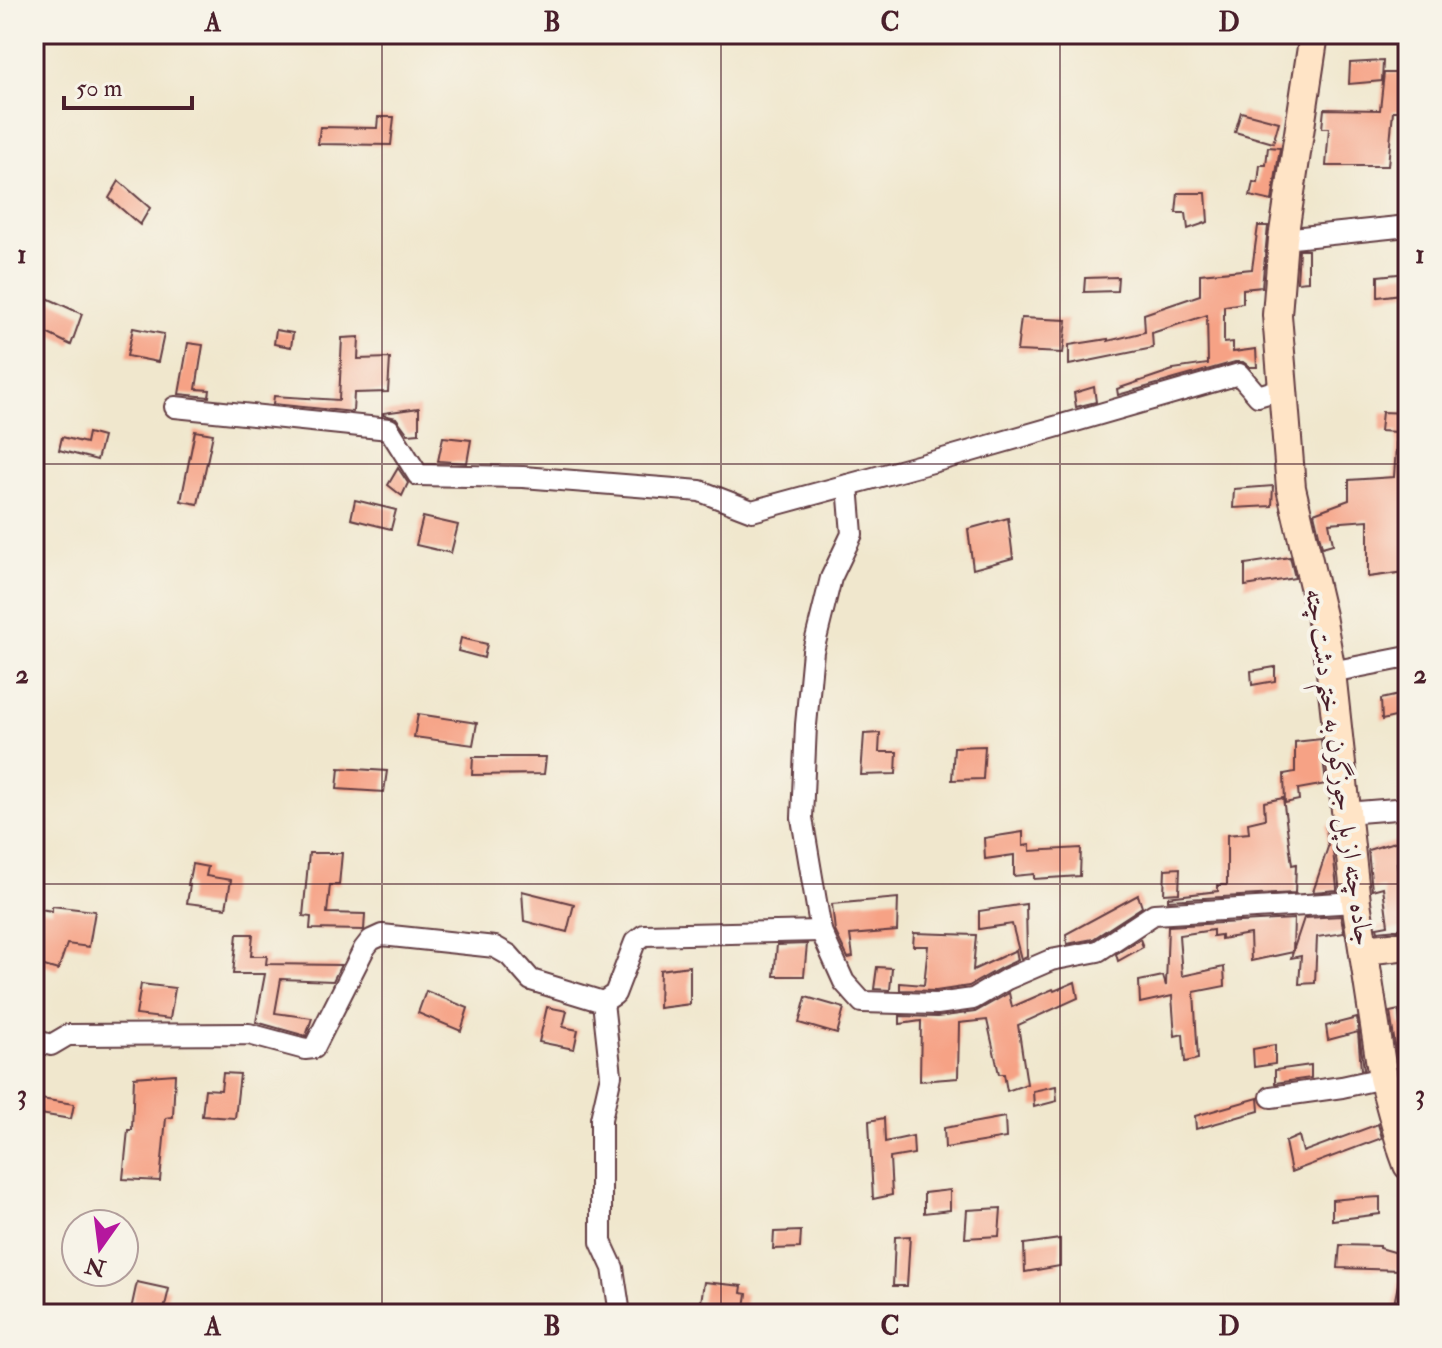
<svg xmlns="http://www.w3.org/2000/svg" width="1442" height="1348" font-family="'IM FELL Double Pica',Amiri,serif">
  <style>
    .building { fill: #f6a285 }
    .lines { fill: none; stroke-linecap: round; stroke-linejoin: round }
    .street-casing { stroke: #633d43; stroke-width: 24 }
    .secondary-casing { stroke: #633d43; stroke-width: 32 }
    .street { stroke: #fff; stroke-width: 20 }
    .secondary { stroke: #ffe4c6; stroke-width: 28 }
    .grid { fill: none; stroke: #4a1f2b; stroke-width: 2; stroke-opacity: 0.55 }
    .labels { text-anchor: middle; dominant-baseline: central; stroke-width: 8; stroke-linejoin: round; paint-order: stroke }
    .street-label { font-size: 26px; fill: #4a1f2b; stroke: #f7f3e8 }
    .neatline { fill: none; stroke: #4a1f2b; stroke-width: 3 }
    .grid-label { font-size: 26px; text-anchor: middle; font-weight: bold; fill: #4a1f2b }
  </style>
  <rect width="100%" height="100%" fill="#f7f3e8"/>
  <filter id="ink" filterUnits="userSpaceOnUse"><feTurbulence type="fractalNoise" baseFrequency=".0125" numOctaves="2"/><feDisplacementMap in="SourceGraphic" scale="16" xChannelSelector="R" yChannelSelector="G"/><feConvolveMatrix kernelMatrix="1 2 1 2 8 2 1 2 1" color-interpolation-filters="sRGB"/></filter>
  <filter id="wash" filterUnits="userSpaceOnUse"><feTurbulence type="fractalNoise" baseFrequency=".006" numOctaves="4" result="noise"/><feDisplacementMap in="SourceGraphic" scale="32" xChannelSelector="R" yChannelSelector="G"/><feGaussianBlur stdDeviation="1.8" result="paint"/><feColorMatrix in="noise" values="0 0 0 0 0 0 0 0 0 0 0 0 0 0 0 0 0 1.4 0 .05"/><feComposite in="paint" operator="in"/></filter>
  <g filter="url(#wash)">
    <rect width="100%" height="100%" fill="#f0e7cd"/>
    <g id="blocks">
      <!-- building -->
      <g class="building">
        <path d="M 1383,61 L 1382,81 L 1349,84 L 1350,63 Z"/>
        <path d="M 1384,73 L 1408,73 L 1408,111 L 1393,111 L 1388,166 L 1326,166 L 1329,128 L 1322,128 L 1324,109 L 1380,110 Z"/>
        <path d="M 1241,112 L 1279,122 L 1273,143 L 1235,132 Z"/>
        <path d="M 378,117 L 394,117 L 391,145 L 318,144 L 320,127 L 377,128 Z"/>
        <path d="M 1268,147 L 1280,148 L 1272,201 L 1250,196 L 1253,182 L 1258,183 L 1260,165 L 1266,165 Z"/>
        <path d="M 119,181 L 150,208 L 140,225 L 109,198 Z"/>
        <path d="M 1178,193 L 1206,193 L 1208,222 L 1188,229 L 1186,213 L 1176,213 Z"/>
        <path d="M 1258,226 L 1268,226 L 1262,287 L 1243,289 L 1243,303 L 1224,306 L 1224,343 L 1233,342 L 1233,352 L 1256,349 L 1257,367 L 1250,367 L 1243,362 L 1235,362 L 1118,395 L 1117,389 L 1173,370 L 1173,369 L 1208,364 L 1207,315 L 1152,333 L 1153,348 L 1069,365 L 1069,345 L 1108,339 L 1108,341 L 1145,332 L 1144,314 L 1200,295 L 1200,274 L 1252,269 Z"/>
        <path d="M 1299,250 L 1308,250 L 1308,281 L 1297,282 Z"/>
        <path d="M 1408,273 L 1408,293 L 1378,297 L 1378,276 Z"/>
        <path d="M 1118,277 L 1117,291 L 1084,292 L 1085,278 Z"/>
        <path d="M 47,298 L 82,314 L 71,345 L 36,328 Z"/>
        <path d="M 1021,318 L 1067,320 L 1063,353 L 1017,351 Z"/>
        <path d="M 133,328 L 164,334 L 158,362 L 127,356 Z"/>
        <path d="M 276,330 L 293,333 L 291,347 L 274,344 Z"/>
        <path d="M 359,337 L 358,359 L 390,358 L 388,392 L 354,393 L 353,412 L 273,404 L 274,396 L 339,400 L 342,338 Z"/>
        <path d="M 188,343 L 203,345 L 196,389 L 210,390 L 209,397 L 179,394 Z"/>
        <path d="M 1094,387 L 1096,402 L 1076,407 L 1074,393 Z"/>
        <path d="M 419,408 L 419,433 L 408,434 L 396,418 L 383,415 L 383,413 Z"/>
        <path d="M 1382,412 L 1408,413 L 1408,517 L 1406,517 L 1405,572 L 1368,577 L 1368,520 L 1329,523 L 1333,544 L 1322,547 L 1314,513 L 1349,500 L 1349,480 L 1394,477 L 1397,432 L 1380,431 Z"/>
        <path d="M 195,431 L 213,434 L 198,504 L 181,501 Z"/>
        <path d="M 88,433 L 103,437 L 97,460 L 59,450 L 62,437 L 86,443 Z"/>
        <path d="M 443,437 L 471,440 L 467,463 L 438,461 Z"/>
        <path d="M 398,468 L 408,483 L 402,496 L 388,485 Z"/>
        <path d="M 1273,486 L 1272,506 L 1233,508 L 1234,489 Z"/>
        <path d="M 355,500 L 396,510 L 391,529 L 351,519 Z"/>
        <path d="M 423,517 L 458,525 L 451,553 L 416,545 Z"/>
        <path d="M 1008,518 L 1013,558 L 973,569 L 968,529 Z"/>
        <path d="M 1290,557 L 1295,578 L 1245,586 L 1245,564 Z"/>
        <path d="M 461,638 L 487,644 L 484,658 L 458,651 Z"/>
        <path d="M 1275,667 L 1275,681 L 1252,685 L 1251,671 Z"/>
        <path d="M 1408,693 L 1408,714 L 1382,720 L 1381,699 Z"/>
        <path d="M 418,714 L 477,723 L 473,745 L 414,737 Z"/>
        <path d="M 880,733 L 879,752 L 897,752 L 896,774 L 861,775 L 864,734 Z"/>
        <path d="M 1321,739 L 1326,784 L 1298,789 L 1299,800 L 1285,803 L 1284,774 L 1295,772 L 1295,742 Z"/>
        <path d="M 985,746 L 983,779 L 952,780 L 954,747 Z"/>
        <path d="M 473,757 L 546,757 L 544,774 L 472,775 Z"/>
        <path d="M 339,768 L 387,771 L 384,792 L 337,789 Z"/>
        <path d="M 1283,798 L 1292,865 L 1296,864 L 1295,893 L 1168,900 L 1168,897 L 1218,891 L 1218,885 L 1227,885 L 1227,835 L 1249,833 L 1248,823 L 1265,819 L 1264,802 Z"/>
        <path d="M 1330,824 L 1337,888 L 1337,890 L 1313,892 L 1328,847 L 1326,826 Z"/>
        <path d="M 1023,832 L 1023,846 L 1030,845 L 1030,851 L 1081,848 L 1080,876 L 1034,879 L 1034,874 L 1014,876 L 1014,855 L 985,859 L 984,838 Z"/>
        <path d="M 1404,839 L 1406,860 L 1397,863 L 1402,900 L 1408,898 L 1408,928 L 1378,931 L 1377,927 L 1388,925 L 1383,887 L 1372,890 L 1368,850 Z"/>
        <path d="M 309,853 L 342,853 L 339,885 L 330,885 L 327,913 L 365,914 L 364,930 L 310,929 L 311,917 L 303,916 Z"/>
        <path d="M 192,864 L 208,867 L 206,876 L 231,880 L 226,908 L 187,903 L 190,885 L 188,885 Z"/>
        <path d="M 1180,868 L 1179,893 L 1164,894 L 1165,869 Z"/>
        <path d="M 522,891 L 574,904 L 567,932 L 524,921 Z"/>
        <path d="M 1138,895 L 1142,907 L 1093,939 L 1067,944 L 1066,934 Z"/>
        <path d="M 898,898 L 897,931 L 850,935 L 853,957 L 848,958 L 835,931 L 832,904 Z"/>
        <path d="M 1026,904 L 1027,956 L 1021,959 L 1012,924 L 979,929 L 979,911 Z"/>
        <path d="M 52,906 L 95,911 L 89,947 L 67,944 L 58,970 L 34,963 L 34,908 L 52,911 Z"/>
        <path d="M 1341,916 L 1344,933 L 1317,937 L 1315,983 L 1299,984 L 1301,956 L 1291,958 L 1293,952 L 1251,961 L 1250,934 L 1221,939 L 1221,935 L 1213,936 L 1213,930 L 1179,935 L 1182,976 L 1224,967 L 1225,986 L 1194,992 L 1198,1059 L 1185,1062 L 1183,1034 L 1175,1036 L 1172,996 L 1140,1003 L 1139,981 L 1163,976 L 1166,986 L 1168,926 L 1294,919 L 1293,951 L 1304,918 Z"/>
        <path d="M 914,933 L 976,935 L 973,970 L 1016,950 L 1018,960 L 1001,968 L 969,986 L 936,991 L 900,990 L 900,983 L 924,985 L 928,946 L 913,946 Z"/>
        <path d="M 237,934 L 253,934 L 251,956 L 267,956 L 266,964 L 341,965 L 333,981 L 281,979 L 275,1013 L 312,1018 L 306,1036 L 256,1022 L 265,974 L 233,974 Z"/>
        <path d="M 1140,939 L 1143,947 L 1118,961 L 1116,954 Z"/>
        <path d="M 807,944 L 804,976 L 774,976 L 777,945 Z"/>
        <path d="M 690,966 L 690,1004 L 659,1008 L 660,970 Z"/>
        <path d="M 877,967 L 892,968 L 890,990 L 874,989 Z"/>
        <path d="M 1075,982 L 1078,998 L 1018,1025 L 1027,1084 L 1007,1091 L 1004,1074 L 999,1074 L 987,1020 L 959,1023 L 958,1078 L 920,1081 L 921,1021 L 900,1024 L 900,1016 L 937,1017 L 975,1012 L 1009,993 L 1012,1007 L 1053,989 L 1054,991 Z"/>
        <path d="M 141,984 L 175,988 L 170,1019 L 136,1015 Z"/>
        <path d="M 426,991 L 468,1008 L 461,1031 L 418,1013 Z"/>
        <path d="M 806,997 L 844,1008 L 837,1034 L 799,1023 Z"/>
        <path d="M 547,1007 L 567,1011 L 563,1027 L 578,1030 L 574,1049 L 539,1042 Z"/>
        <path d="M 1399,1010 L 1400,1025 L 1408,1023 L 1408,1063 L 1398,1065 L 1390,1012 Z"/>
        <path d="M 1357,1018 L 1364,1069 L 1361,1070 L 1358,1032 L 1328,1040 L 1326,1026 Z"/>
        <path d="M 1275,1045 L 1275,1064 L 1254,1067 L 1253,1049 Z"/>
        <path d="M 1311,1065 L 1311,1078 L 1275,1083 L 1275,1070 Z"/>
        <path d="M 223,1073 L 240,1074 L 235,1118 L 202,1116 L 205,1089 L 221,1090 Z"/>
        <path d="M 175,1074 L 173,1117 L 166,1118 L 160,1181 L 123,1179 L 128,1130 L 132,1130 L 134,1077 Z"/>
        <path d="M 1056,1086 L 1057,1101 L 1034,1107 L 1033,1091 Z"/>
        <path d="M 34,1098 L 74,1104 L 71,1119 L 34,1113 Z"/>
        <path d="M 1258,1098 L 1259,1111 L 1196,1129 L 1195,1116 Z"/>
        <path d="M 1005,1117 L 1006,1138 L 945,1148 L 944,1128 Z"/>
        <path d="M 884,1118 L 885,1142 L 913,1136 L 914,1154 L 890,1158 L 892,1195 L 873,1199 L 869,1121 Z"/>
        <path d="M 1378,1124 L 1382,1138 L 1291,1172 L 1285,1142 L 1299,1136 L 1303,1152 Z"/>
        <path d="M 950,1190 L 950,1210 L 924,1213 L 924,1193 Z"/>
        <path d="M 1363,1197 L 1363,1198 L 1380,1197 L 1380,1214 L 1332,1220 L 1332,1200 Z"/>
        <path d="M 1001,1208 L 999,1236 L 965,1238 L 967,1210 Z"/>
        <path d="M 801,1231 L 800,1248 L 773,1249 L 774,1232 Z"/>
        <path d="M 910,1236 L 907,1286 L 893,1286 L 895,1237 Z"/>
        <path d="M 1060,1239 L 1060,1266 L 1025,1272 L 1024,1244 Z"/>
        <path d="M 1340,1245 L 1380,1246 L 1380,1248 L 1408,1256 L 1408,1314 L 1392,1314 L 1401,1270 L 1338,1268 Z"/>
        <path d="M 137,1282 L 169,1289 L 163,1314 L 130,1314 Z"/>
        <path d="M 704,1282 L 742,1286 L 741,1293 L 747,1294 L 745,1307 L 701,1302 Z"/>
      </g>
    </g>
  </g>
  <g filter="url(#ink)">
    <use href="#blocks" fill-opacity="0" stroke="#633d43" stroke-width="2"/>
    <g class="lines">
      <defs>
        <g id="street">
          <path d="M 1283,239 L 1408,226"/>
          <path d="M 175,407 L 389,429 L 418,475 L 523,477 L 700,491 L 752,511 L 947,458 L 1239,374 L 1258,396 L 1284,388"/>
          <path d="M 848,485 L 852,534 L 831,578 L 813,651 L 806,725 L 802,818 L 821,931 L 844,982 L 862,1002 L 937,1004 L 973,999 L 1007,979 L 1051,960 L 1098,951 L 1154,914 L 1356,902"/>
          <path d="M 1331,672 L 1408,657"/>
          <path d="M 1346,813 L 1408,808"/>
          <path d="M 603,1002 L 611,1075 L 601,1119 L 601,1242 L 613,1268 L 620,1314"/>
          <path d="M 34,1040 L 51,1045 L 68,1035 L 249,1034 L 305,1049 L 314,1048 L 364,949 L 371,940 L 382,935 L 495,947 L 509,955 L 531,980 L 603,1002 L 615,994 L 635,942 L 644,935 L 821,931"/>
          <path d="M 1271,1097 L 1342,1087 L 1383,1078"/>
        </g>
        <g id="secondary">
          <path d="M 1314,34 L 1283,239 L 1277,315 L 1291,488 L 1321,616 L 1331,672 L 1356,902 L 1383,1078 L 1403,1151 L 1408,1165"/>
          <path d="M 1365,950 L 1408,945"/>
        </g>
      </defs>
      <!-- street casing -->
      <use href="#street" class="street-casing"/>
      <!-- secondary casing -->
      <use href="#secondary" class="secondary-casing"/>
      <!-- street -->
      <use href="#street" class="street"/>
      <!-- secondary -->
      <use href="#secondary" class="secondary"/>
    </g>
  </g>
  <!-- grid -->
  <path class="grid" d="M 382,34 L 382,1314M 721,34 L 721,1314M 1060,34 L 1060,1314M 34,464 L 1408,464M 34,884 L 1408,884"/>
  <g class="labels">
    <!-- street labels -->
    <g class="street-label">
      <text transform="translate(1339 767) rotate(82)">جاده چته از پل جوزگون به ختم دشت چته</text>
    </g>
  </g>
  <!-- margin -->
  <rect width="1442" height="1348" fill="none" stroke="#f7f3e8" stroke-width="88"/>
  <!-- north arrow -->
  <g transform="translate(100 1248) rotate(194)"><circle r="38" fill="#f7f3e8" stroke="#b29e9c" stroke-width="2"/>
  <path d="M0-6L14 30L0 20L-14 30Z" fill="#b5179e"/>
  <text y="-12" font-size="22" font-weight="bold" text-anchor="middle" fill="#4a1f2b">N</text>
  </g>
  <!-- scale -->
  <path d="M64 96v12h128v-12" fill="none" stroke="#4a1f2b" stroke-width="4"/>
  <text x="76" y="96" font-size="24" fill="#4a1f2b" stroke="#f7f3e8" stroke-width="6" paint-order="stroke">50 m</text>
  <rect x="44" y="44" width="1354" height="1260" class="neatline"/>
  <g class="grid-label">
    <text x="213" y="31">A</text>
    <text x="552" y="31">B</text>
    <text x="890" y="31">C</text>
    <text x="1229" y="31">D</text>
    <text x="22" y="263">1</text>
    <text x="1420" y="263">1</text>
    <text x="22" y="683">2</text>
    <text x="1420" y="683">2</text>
    <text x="22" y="1103">3</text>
    <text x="1420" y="1103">3</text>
    <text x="213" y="1335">A</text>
    <text x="552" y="1335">B</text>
    <text x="890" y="1335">C</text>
    <text x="1229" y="1335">D</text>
  </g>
</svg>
